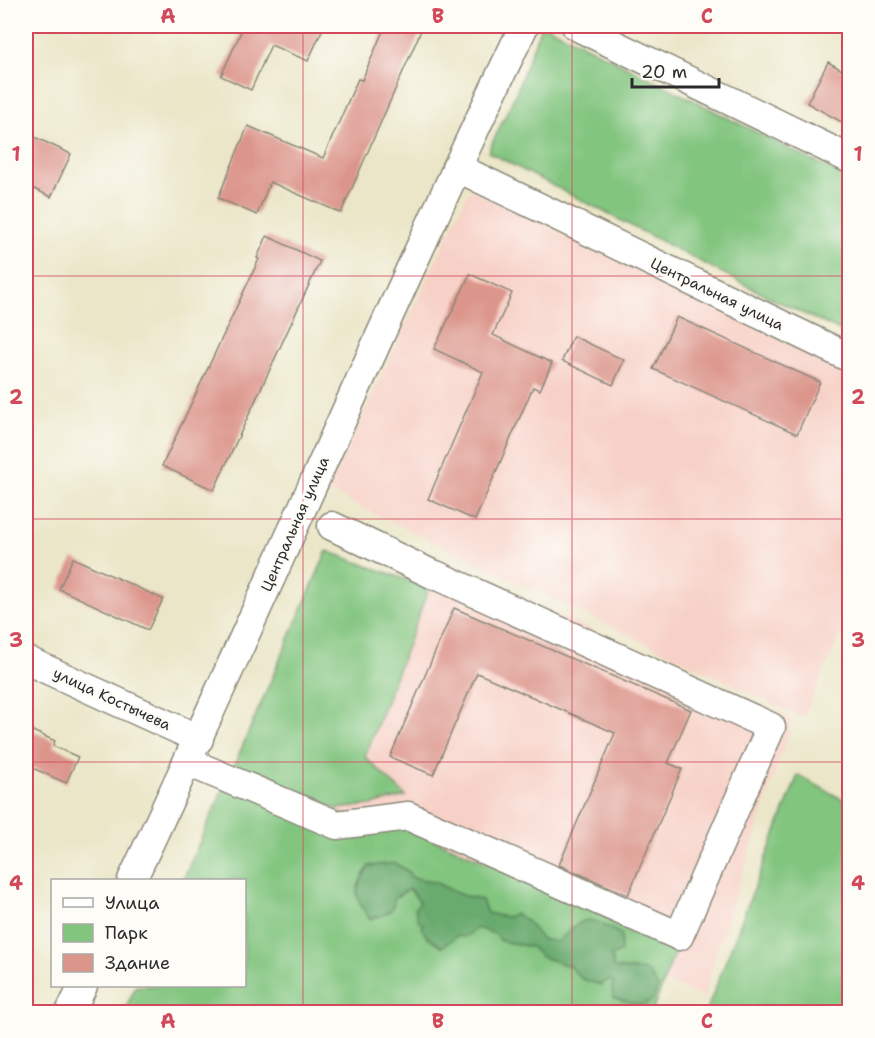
<svg xmlns="http://www.w3.org/2000/svg" width="875" height="1038" font-family="'Shantell Sans',sans-serif">
  <style>
    .built { fill: #f7d1c7 }
    .green { fill: #82c57f; stroke: #567855; stroke-width: 1.5 }
    .forest { fill: #69aa6e; stroke: #4a6a4c; stroke-width: 1.5 }
    .building { fill: #dc958b }
    .lines { fill: none; stroke-linecap: round; stroke-linejoin: round }
    .minor-casing { stroke: #8b887a; stroke-width: 31 }
    .minor { stroke: #fff; stroke-width: 28 }
    .grid { fill: none; stroke: #d1495b; stroke-width: 1.5; stroke-opacity: 0.55 }
    .labels { text-anchor: middle; dominant-baseline: central; stroke-width: 6; stroke-linejoin: round; paint-order: stroke }
    .street-label { font-size: 15px; fill: #2b2b2b; stroke: #fdfcf7 }
    .neatline { fill: none; stroke: #d1495b; stroke-width: 2 }
    .grid-label { font-size: 20px; text-anchor: middle; font-weight: bold; fill: #d1495b }
  </style>
  <rect width="100%" height="100%" fill="#fdfcf7"/>
  <filter id="ink" filterUnits="userSpaceOnUse"><feTurbulence type="fractalNoise" baseFrequency=".0167" numOctaves="2"/><feDisplacementMap in="SourceGraphic" scale="12" xChannelSelector="R" yChannelSelector="G"/><feConvolveMatrix kernelMatrix="1 2 1 2 8 2 1 2 1" color-interpolation-filters="sRGB"/></filter>
  <filter id="wash" filterUnits="userSpaceOnUse"><feTurbulence type="fractalNoise" baseFrequency=".008" numOctaves="4" result="noise"/><feDisplacementMap in="SourceGraphic" scale="24" xChannelSelector="R" yChannelSelector="G"/><feGaussianBlur stdDeviation="1.35" result="paint"/><feColorMatrix in="noise" values="0 0 0 0 0 0 0 0 0 0 0 0 0 0 0 0 0 1.4 0 .05"/><feComposite in="paint" operator="in"/></filter>
  <g filter="url(#wash)">
    <rect width="100%" height="100%" fill="#ebe6c8"/>
    <!-- built -->
    <g class="built">
      <path d="M 470,189 L 849,373 L 849,616 L 803,718 L 327,491 Z"/>
      <path d="M 327,551 L 429,588 L 428,594 L 444,561 L 578,624 L 793,719 L 714,959 L 704,998 L 664,981 L 652,1012 L 123,1012 L 135,986 L 244,986 L 244,880 L 182,880 Z"/>
    </g>
    <!-- green -->
    <g class="green">
      <path d="M 541,26 L 546,26 L 849,179 L 849,335 L 773,299 L 488,152 L 515,95 Z"/>
      <path d="M 327,551 L 429,588 L 365,757 L 406,796 L 371,805 L 337,809 L 233,768 Z"/>
      <path d="M 798,775 L 849,803 L 849,1012 L 706,1012 Z"/>
      <path d="M 223,789 L 407,828 L 678,944 L 652,1012 L 124,1012 L 136,986 L 244,986 L 244,880 L 183,880 Z"/>
    </g>
    <!-- forest -->
    <path class="forest" d="M 395,863 L 409,872 L 411,877 L 437,883 L 461,895 L 482,900 L 487,913 L 506,917 L 516,914 L 527,921 L 541,939 L 558,942 C 585,914 586,915 621,934 L 621,951 L 611,956 L 614,968 L 647,971 L 658,986 L 653,999 L 643,1006 L 614,998 L 612,992 L 613,982 L 609,980 L 600,985 L 582,979 L 569,966 L 542,957 L 531,947 L 501,941 L 495,934 L 477,928 L 465,937 L 457,936 L 442,947 C 434,940 419,936 423,924 L 418,920 L 415,908 L 420,902 L 409,889 L 394,898 C 395,914 383,915 370,919 C 352,896 354,890 369,866 Z"/>
    <g id="blocks">
      <!-- building -->
      <g class="building">
        <path d="M 227,26 L 324,26 L 308,61 L 271,45 L 251,90 L 221,76 L 241,32 Z"/>
        <path d="M 385,26 L 423,26 L 341,213 L 270,182 L 257,215 L 218,198 L 248,126 L 323,158 L 358,79 L 362,80 Z"/>
        <path d="M 828,62 L 849,74 L 849,126 L 807,103 Z"/>
        <path d="M 26,133 L 71,154 L 51,197 L 26,185 Z"/>
        <path d="M 267,236 L 320,261 L 214,490 L 162,466 L 259,259 L 257,258 Z"/>
        <path d="M 470,274 L 512,293 L 493,335 L 552,363 L 540,390 L 533,387 L 475,520 L 428,499 L 483,372 L 434,349 Z"/>
        <path d="M 677,317 L 820,382 L 797,434 L 653,369 Z"/>
        <path d="M 573,336 L 624,360 L 613,385 L 562,361 Z"/>
        <path d="M 73,558 L 163,599 L 148,630 L 59,589 Z"/>
        <path d="M 454,608 L 691,710 L 668,763 L 682,769 L 628,895 L 559,865 L 615,733 L 477,673 L 433,775 L 390,757 Z"/>
        <path d="M 26,728 L 55,741 L 53,746 L 78,757 L 66,783 L 26,765 Z"/>
      </g>
    </g>
  </g>
  <g filter="url(#ink)">
    <use href="#blocks" fill-opacity="0" stroke="#8b887a" stroke-width="1.5"/>
    <g class="lines">
      <defs>
        <g id="minor">
          <path d="M 576,26 L 850,159"/>
          <path d="M 456,167 L 850,358"/>
          <path d="M 332,526 L 436,576"/>
          <path d="M 26,660 L 199,739"/>
          <path d="M 188,762 L 337,825 L 408,816 L 679,936 L 771,727 L 436,575"/>
          <path d="M 132,880 C 266,597 388,308 524,26"/>
          <path d="M 70,1012 L 83,986"/>
        </g>
      </defs>
      <!-- minor casing -->
      <use href="#minor" class="minor-casing"/>
      <!-- minor -->
      <use href="#minor" class="minor"/>
    </g>
  </g>
  <!-- grid -->
  <path class="grid" d="M 303,26 L 303,1012M 572,26 L 572,1012M 26,276 L 850,276M 26,519 L 850,519M 26,762 L 850,762"/>
  <g class="labels">
    <!-- street labels -->
    <g class="street-label">
      <text transform="translate(717 294) rotate(26)">Центральная улица</text>
      <text transform="translate(295 524) rotate(-66)">Центральная улица</text>
      <text transform="translate(112 699) rotate(25)">улица Костычева</text>
    </g>
  </g>
  <!-- margin -->
  <rect width="875" height="1038" fill="none" stroke="#fdfcf7" stroke-width="66"/>
  <!-- legend -->
  <rect x="51" y="879" width="195" height="108" fill="#fdfcf7" stroke="#a9a8a5" stroke-width="1.5"/>
  <rect x="63" y="898" width="30" height="9" fill="#ffffff" stroke="#a9a8a5" stroke-width="1.5"/>
  <text x="105" y="909" font-size="18" fill="#2b2b2b">Улица</text>
  <rect x="63" y="924" width="30" height="18" fill="#82c57f" stroke="#a9a8a5" stroke-width="1.5"/>
  <text x="105" y="939" font-size="18" fill="#2b2b2b">Парк</text>
  <rect x="63" y="954" width="30" height="18" fill="#dc958b" stroke="#a9a8a5" stroke-width="1.5"/>
  <text x="105" y="969" font-size="18" fill="#2b2b2b">Здание</text>
  <!-- scale -->
  <path d="M632 78v9h87v-9" fill="none" stroke="#2b2b2b" stroke-width="3"/>
  <text x="641" y="78" font-size="18" fill="#2b2b2b" stroke="#fdfcf7" stroke-width="4.5" paint-order="stroke">20 m</text>
  <rect x="33" y="33" width="809" height="972" class="neatline"/>
  <g class="grid-label">
    <text x="168" y="23">A</text>
    <text x="438" y="23">B</text>
    <text x="707" y="23">C</text>
    <text x="16" y="161">1</text>
    <text x="858" y="161">1</text>
    <text x="16" y="404">2</text>
    <text x="858" y="404">2</text>
    <text x="16" y="647">3</text>
    <text x="858" y="647">3</text>
    <text x="16" y="890">4</text>
    <text x="858" y="890">4</text>
    <text x="168" y="1028">A</text>
    <text x="438" y="1028">B</text>
    <text x="707" y="1028">C</text>
  </g>
</svg>
